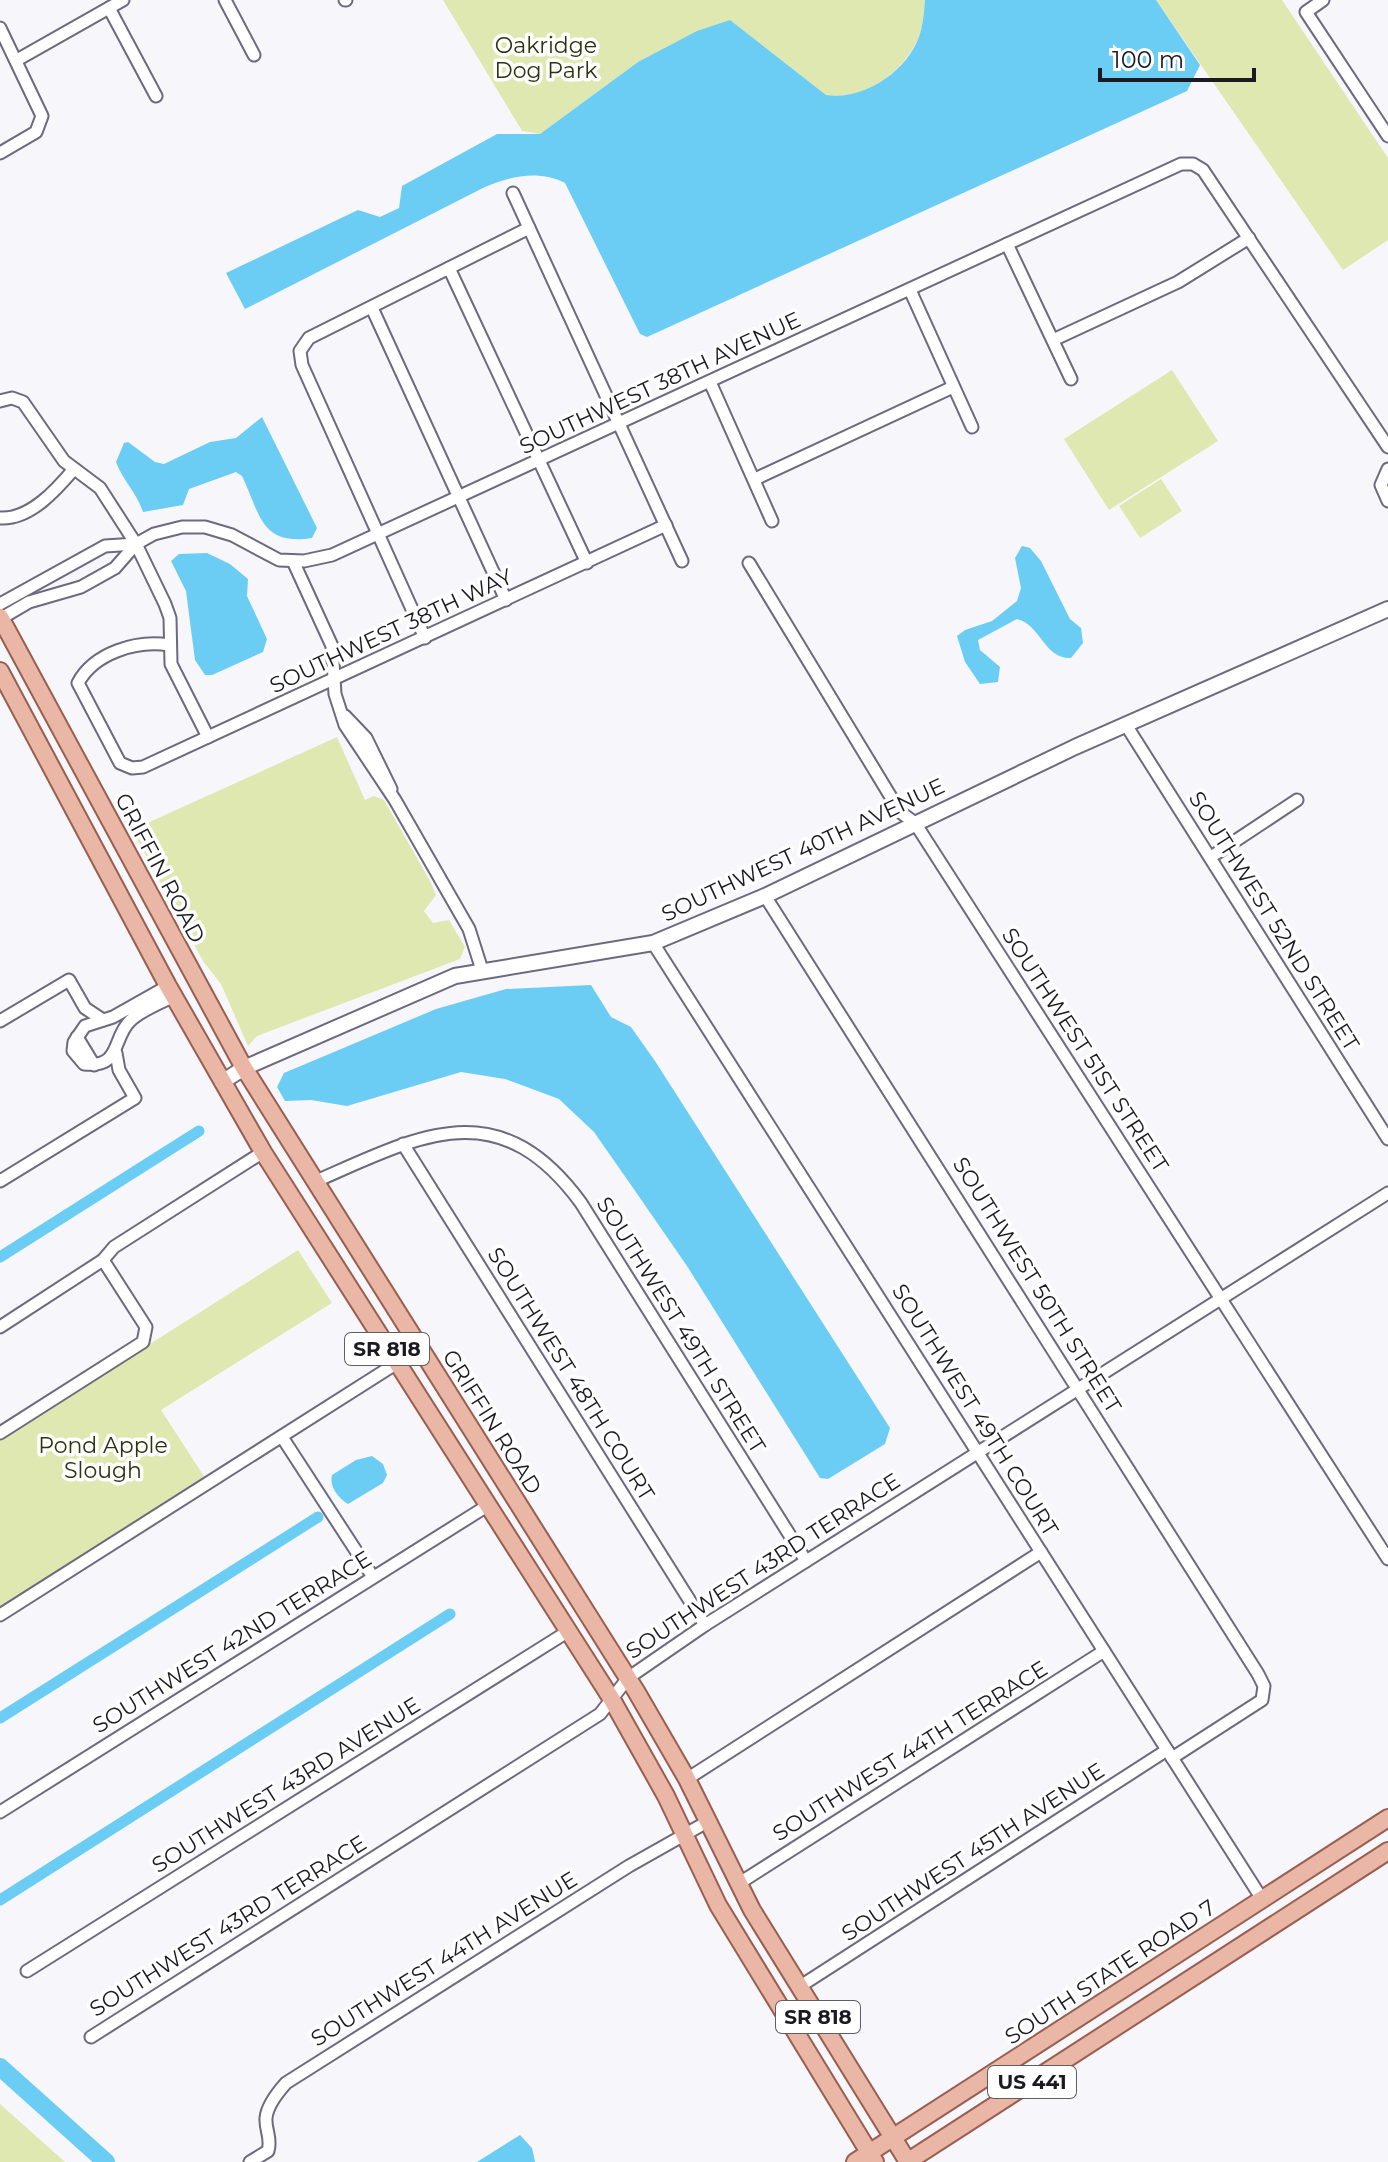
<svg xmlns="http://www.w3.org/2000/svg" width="1388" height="2162" font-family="Montserrat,sans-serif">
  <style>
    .green { fill: #e0e8b1 }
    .water { fill: #6bcdf3 }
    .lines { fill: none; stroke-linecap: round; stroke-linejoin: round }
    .canal { stroke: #6bcdf3; stroke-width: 11 }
    .river { stroke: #6bcdf3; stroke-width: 18 }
    .street-casing { stroke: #6d697f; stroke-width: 15 }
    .secondary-casing { stroke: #6d697f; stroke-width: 18 }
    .primary-casing { stroke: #985f50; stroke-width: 20 }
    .street { stroke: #fff; stroke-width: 11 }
    .secondary { stroke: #fff; stroke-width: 14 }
    .primary { stroke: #eab6a5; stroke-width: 16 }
    .labels { text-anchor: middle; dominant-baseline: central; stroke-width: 7; stroke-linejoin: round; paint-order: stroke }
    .shield { fill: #fff; stroke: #5f5e64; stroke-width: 2 }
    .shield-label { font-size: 20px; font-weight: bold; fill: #1b1922 }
    .park-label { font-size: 22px; fill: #2e320e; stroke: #fff }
    .street-label { font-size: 22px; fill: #1b1922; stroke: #fff }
  </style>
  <rect width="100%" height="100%" fill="#f7f6fb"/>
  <!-- green -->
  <g class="green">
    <path d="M 443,0 L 925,0 L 925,2 C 923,14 923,30 918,40 C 900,74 865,101 826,95 L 730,20 L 638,62 L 540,134 L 522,131 Z"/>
    <path d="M 1156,0 L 1282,0 L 1388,158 L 1388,240 L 1343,270 Z"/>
    <path d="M 1172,370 L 1218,441 L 1109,510 L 1064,439 Z"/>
    <path d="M 1161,479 L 1182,511 L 1140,538 L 1119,506 Z"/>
    <path d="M 337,737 L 365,800 L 374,796 L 384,800 L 430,881 L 436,895 L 424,911 L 433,923 L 449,920 L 465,947 L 460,959 L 257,1036 L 248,1046 L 221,984 L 203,961 L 132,830 Z"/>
    <path d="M 298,1250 L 332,1303 L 161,1410 L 205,1478 L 0,1607 L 0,1439 Z"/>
    <path d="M 0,2104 L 65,2162 L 0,2162 Z"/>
  </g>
  <!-- water -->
  <g class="water">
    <path d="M 925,0 L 1156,0 L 1200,65 L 1187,91 L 647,337 L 640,334 L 565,183 C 539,170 511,176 485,187 L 245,309 L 226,273 L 358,210 L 380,217 L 399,208 L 402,186 L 497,134 L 540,134 L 638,62 L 697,31 L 730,20 L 826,95 C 863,101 906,72 919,37 C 923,26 924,11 925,0 Z"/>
    <path d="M 262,417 L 317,528 L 312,538 C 260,546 260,513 242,476 L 236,472 L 189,489 L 183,505 L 143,512 C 137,493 122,479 116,462 L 124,443 L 128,442 L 155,462 L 164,464 L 210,442 L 236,438 Z"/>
    <path d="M 1022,546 L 1030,548 L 1041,561 L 1070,619 L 1081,628 L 1083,643 L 1071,658 C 1044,659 1041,625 1017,619 L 978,640 L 980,650 L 1000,667 L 998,682 L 980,684 L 965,662 L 957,636 L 965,630 L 992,621 L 1017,601 L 1021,588 L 1015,558 Z"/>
    <path d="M 207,553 L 230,564 L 248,579 L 247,596 L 267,639 L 263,652 L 212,675 L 205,675 L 195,660 L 186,591 L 171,561 L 179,554 Z"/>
    <path d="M 591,985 L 611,1017 L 631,1027 L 655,1061 L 890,1428 L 885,1444 L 828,1479 L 820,1478 L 687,1266 L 631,1185 L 594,1132 L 559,1099 L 505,1079 L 461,1072 L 347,1106 L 311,1100 L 285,1101 L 277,1087 L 284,1073 L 436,1009 L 506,989 Z"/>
    <path d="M 372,1456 L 383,1464 L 387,1475 L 383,1483 L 348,1504 C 338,1498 329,1486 332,1475 L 356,1460 Z"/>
    <path d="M 520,2135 L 532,2148 L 535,2162 L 477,2162 Z"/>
  </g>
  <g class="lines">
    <!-- canal -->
    <g class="canal">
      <path d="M 0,1257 L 199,1131"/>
      <path d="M 0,1718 L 318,1517"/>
      <path d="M 0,1900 L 450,1614"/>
    </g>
    <!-- river -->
    <path class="river" d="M 0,2067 L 106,2162"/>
    <defs>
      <g id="street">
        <path d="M 225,0 L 254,55"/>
        <path d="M 345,0 L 346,0"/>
        <path d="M 1323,0 L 1306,12 L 1388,136"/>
        <path d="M 109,8 L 156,96"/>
        <path d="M 0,28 L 42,116 L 36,132 L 0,153"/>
        <path d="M 17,60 L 123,0"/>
        <path d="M 513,193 L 682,561"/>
        <path d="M 1007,244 L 1071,379"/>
        <path d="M 449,268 L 587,563"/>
        <path d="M 910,290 L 972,427"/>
        <path d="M 372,308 L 506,600"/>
        <path d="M 1053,340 L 1178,282 L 1249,238"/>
        <path d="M 710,382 L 772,521"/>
        <path d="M 0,401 L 12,398 L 23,402 L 64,461 L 100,488 L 136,544 L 165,604 L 170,618 L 171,664 L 208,737"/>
        <path d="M 1388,469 L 1381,485 L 1388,501"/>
        <path d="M 755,479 L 953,387"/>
        <path d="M 0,518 C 30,520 57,489 74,469"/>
        <path d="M 293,561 L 332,646 L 335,694 L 345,725 L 395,800 L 469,929 L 482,970"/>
        <path d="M 749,563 L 900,812 L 915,823 L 1388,1559"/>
        <path d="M 0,604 L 105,546 L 136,544"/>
        <path d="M 0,619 L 29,602 L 81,587 L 115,568 L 136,544 L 154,534 L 182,527 L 205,527 L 232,535 L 279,560 L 304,561 L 332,555 L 1181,164 L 1193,164 L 1203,170 L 1388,447"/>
        <path d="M 425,638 L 302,365 L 300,351 L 309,338 L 529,228"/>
        <path d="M 169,645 C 136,640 94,653 78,683 L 120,763 L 132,768 L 143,767 L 666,525"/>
        <path d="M 345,716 L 366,738 L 391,789"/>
        <path d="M 1126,725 L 1388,1139"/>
        <path d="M 1211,857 L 1297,800"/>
        <path d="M 765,896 L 1258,1674 L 1264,1686 L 1262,1700 L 1172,1758"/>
        <path d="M 653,943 L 1262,1899"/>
        <path d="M 168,986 L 113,1017 L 85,1026 L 74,1042 L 73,1051 L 84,1064 C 122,1068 112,1038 130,1021 C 141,1010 160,1003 174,996"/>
        <path d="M 0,1021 L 69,980 L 85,1008 L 103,1020"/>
        <path d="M 77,1037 L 94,1065"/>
        <path d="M 403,1144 L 705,1625"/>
        <path d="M 0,1181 L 135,1098 L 119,1070 L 116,1053"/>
        <path d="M 314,1182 C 419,1136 498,1090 581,1203 L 806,1561"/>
        <path d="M 103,1260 L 114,1247 L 263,1152"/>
        <path d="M 0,1327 L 103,1260 L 146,1327 L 143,1342 L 0,1433"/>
        <path d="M 282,1437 L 373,1577"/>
        <path d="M 0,1615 L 419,1349"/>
        <path d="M 687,1779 L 1041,1552"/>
        <path d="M 0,1812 L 487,1506"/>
        <path d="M 738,1884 L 1104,1651"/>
        <path d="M 27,1971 L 567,1632"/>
        <path d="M 799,1987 L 1167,1750"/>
        <path d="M 91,2037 L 600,1714 L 628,1678 L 705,1625 L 1388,1193"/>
        <path d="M 250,2162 L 268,2151 C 272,2138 265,2130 266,2118 C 267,2106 278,2092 286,2083 L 629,1866 L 707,1822"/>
      </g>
      <path id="secondary" d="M 222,1082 L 244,1068 L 455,976 L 653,943 L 765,896 L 1075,747 L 1388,609"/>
      <g id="primary">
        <path d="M 0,617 L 244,1068 L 636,1691 L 687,1779 L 752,1910 L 908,2162"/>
        <path d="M 0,671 L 168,986 L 263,1152 L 611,1698 L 666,1796 L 718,1905 L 875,2162"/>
        <path d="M 855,2162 L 1388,1818"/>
        <path d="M 907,2162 L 1388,1851"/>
      </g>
    </defs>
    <!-- street casing -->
    <use href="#street" class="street-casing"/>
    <!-- secondary casing -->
    <use href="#secondary" class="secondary-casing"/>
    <!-- primary casing -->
    <use href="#primary" class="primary-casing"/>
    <!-- street -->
    <use href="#street" class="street"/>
    <!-- secondary -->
    <use href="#secondary" class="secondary"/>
    <!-- primary -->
    <use href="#primary" class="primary"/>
  </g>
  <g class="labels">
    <!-- shield labels -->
    <g class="shield">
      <rect x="345" y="1333" width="84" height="32" rx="6"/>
      <rect x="776" y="2001" width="84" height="32" rx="6"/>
      <rect x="988" y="2066" width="88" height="32" rx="6"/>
    </g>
    <g class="shield-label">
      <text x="387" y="1349">SR 818</text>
      <text x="818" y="2017">SR 818</text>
      <text x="1032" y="2082">US 441</text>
    </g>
    <!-- park labels -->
    <g class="park-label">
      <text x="546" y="45">Oakridge<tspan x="546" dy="25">Dog Park</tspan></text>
      <text x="103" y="1445">Pond Apple<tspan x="103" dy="25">Slough</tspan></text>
    </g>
    <!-- street labels -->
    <g class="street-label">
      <text transform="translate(660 383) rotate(-25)">SOUTHWEST 38TH AVENUE</text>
      <text transform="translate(391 631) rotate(-25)">SOUTHWEST 38TH WAY</text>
      <text transform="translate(803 850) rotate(-25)">SOUTHWEST 40TH AVENUE</text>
      <text transform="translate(160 868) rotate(62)">GRIFFIN ROAD</text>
      <text transform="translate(1274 921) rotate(58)">SOUTHWEST 52ND STREET</text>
      <text transform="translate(1085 1050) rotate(57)">SOUTHWEST 51ST STREET</text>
      <text transform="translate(1037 1285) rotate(58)">SOUTHWEST 50TH STREET</text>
      <text transform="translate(681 1325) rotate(58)">SOUTHWEST 49TH STREET</text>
      <text transform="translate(571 1374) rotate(58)">SOUTHWEST 48TH COURT</text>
      <text transform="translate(975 1410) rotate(58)">SOUTHWEST 49TH COURT</text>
      <text transform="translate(492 1422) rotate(58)">GRIFFIN ROAD</text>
      <text transform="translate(763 1566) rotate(-33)">SOUTHWEST 43RD TERRACE</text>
      <text transform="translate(232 1642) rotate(-32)">SOUTHWEST 42ND TERRACE</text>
      <text transform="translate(910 1751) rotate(-32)">SOUTHWEST 44TH TERRACE</text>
      <text transform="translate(286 1785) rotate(-32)">SOUTHWEST 43RD AVENUE</text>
      <text transform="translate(973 1852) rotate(-33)">SOUTHWEST 45TH AVENUE</text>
      <text transform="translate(228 1926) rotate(-32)">SOUTHWEST 43RD TERRACE</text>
      <text transform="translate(444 1959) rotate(-32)">SOUTHWEST 44TH AVENUE</text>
      <text transform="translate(1110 1972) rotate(-33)">SOUTH STATE ROAD 7</text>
    </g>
  </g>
  <!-- scale -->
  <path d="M1100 68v12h154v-12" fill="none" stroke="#1b1922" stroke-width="4"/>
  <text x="1112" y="68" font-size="24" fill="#1b1922" stroke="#ffffff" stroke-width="6" paint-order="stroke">100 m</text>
</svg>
